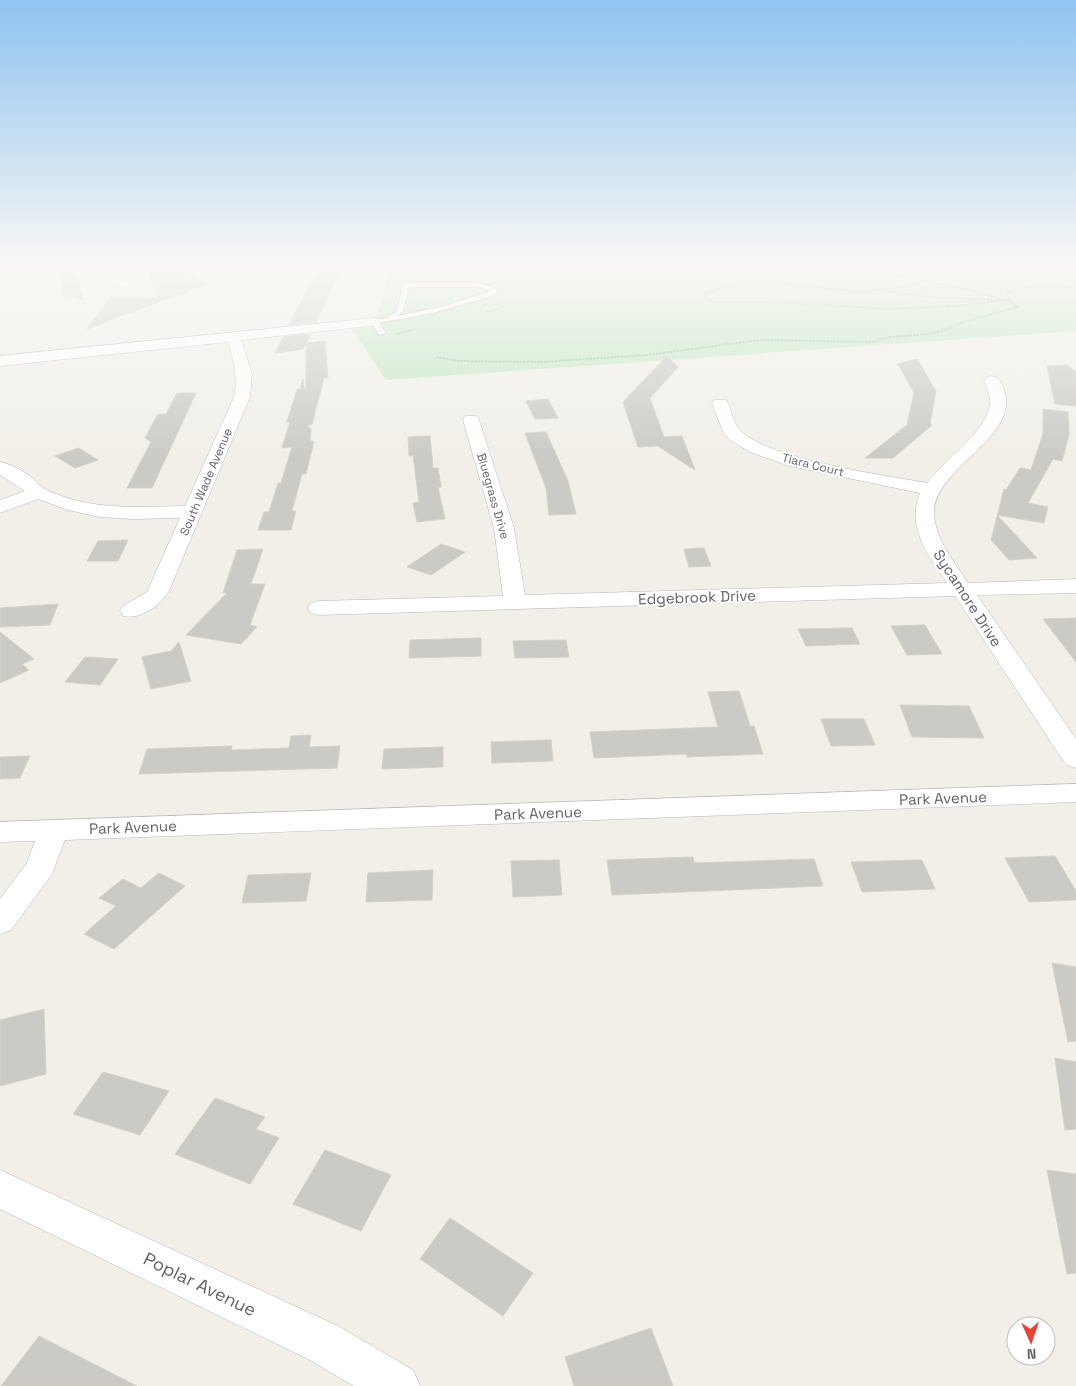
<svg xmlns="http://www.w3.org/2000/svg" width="1076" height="1386" font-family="'Space Grotesk',sans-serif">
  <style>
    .green { fill: #c5e8c5 }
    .building { fill: #cccac5; stroke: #d6d1c6 }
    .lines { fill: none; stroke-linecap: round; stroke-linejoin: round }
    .lane-casing { stroke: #b5b8bc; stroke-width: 2 }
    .street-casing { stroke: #b5b8bc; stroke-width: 1 }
    .path { stroke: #9cc7a9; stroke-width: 2; stroke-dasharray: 2.5 1; stroke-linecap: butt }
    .lane { fill: #fff; fill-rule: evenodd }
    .street { fill: #fff; fill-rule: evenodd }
    .labels { text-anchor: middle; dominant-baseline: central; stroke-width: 4; stroke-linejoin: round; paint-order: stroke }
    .far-street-label { font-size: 12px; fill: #5f6368; stroke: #fff }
    .street-label { font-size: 15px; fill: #5f6368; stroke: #fff }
    .near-street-label { font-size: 18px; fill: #5f6368; stroke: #fff }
  </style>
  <rect width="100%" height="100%" fill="#f1efe8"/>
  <!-- green -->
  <path class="green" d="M 391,265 L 1076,265 L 1076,331 L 386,380 L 352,329 L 376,327 L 371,317 L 378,314 Z"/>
  <!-- building -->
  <g class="building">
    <path d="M 76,265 L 83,300 L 63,296 L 59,266 Z"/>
    <path d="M 146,265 L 163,265 L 166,272 L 187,270 L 204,285 L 87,329 L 111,297 L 158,298 Z"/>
    <path d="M 340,269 L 316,322 L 289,325 L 316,273 Z"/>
    <path d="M 310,334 L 306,343 L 325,341 L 328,378 L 324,378 L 312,424 L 308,425 L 309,428 L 311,428 L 310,441 L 314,441 L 306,474 L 302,474 L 292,511 L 296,511 L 291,530 L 258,530 L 264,512 L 269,512 L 278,483 L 281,483 L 292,447 L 282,448 L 290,422 L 287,422 L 297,389 L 300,389 L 303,379 L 304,389 L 306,389 L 306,344 L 303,349 L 275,353 L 283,337 Z"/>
    <path d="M 667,356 L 678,367 L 650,398 L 664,437 L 682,436 L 695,470 L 658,446 L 638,447 L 623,402 Z"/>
    <path d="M 917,359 L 936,391 L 930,423 L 932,425 L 893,458 L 865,458 L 907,425 L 914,393 L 898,364 Z"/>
    <path d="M 1067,365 L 1076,372 L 1076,406 L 1055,404 L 1047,366 Z"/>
    <path d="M 177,393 L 196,393 L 152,488 L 127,488 L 151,442 L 145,438 L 158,414 L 166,414 Z"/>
    <path d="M 548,399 L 558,418 L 535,419 L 526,401 Z"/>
    <path d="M 1043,409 L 1068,412 L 1069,435 L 1062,461 L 1053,459 L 1028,503 L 1048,507 L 1044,523 L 997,515 L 1037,558 L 1009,560 L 991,540 L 1004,489 L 1006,490 L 1020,468 L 1031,470 L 1043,434 Z"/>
    <path d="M 546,432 L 568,481 L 576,514 L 549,515 L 546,488 L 525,433 Z"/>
    <path d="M 430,436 L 433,468 L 438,468 L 441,487 L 438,487 L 445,519 L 417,522 L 413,503 L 419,502 L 413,455 L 409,456 L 408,437 Z"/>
    <path d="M 79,448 L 98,460 L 75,468 L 55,456 Z"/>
    <path d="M 128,540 L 118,561 L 87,561 L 98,541 Z"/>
    <path d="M 441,544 L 465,552 L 431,575 L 407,567 Z"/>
    <path d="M 704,548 L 711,566 L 689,567 L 684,549 Z"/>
    <path d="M 263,549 L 251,584 L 265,584 L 250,625 L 257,627 L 241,644 L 186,635 L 227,593 L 223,593 L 237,550 Z"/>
    <path d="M 58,604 L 50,625 L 0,627 L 0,608 Z"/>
    <path d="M 1076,618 L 1076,662 L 1043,619 Z"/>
    <path d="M 925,625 L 942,654 L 907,655 L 891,626 Z"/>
    <path d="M 852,628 L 860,644 L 806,646 L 798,629 Z"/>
    <path d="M 0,632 L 34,659 L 22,664 L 29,670 L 0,683 Z"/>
    <path d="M 481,638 L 481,656 L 409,658 L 410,640 Z"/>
    <path d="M 566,640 L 569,657 L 515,658 L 513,641 Z"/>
    <path d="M 179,642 L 191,681 L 151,689 L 142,657 L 171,651 Z"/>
    <path d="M 85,657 L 118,659 L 100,685 L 65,682 Z"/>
    <path d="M 739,691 L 750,726 L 754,726 L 763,754 L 687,757 L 686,754 L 594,758 L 590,732 L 718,727 L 708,692 Z"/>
    <path d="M 900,705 L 969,706 L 984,738 L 912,737 Z"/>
    <path d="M 821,719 L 864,719 L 875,745 L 831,746 Z"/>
    <path d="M 311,735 L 309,747 L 340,746 L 337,768 L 139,774 L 147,749 L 232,746 L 231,750 L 289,748 L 291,736 Z"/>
    <path d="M 551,740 L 553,761 L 492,763 L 491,742 Z"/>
    <path d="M 443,747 L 443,767 L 382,769 L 384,749 Z"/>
    <path d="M 30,756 L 20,778 L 0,779 L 0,757 Z"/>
    <path d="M 1055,856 L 1076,891 L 1076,900 L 1029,902 L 1005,858 Z"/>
    <path d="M 693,857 L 694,863 L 814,859 L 823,886 L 612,895 L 607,860 Z"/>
    <path d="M 559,860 L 562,895 L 513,897 L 511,861 Z"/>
    <path d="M 922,860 L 935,889 L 862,892 L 851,862 Z"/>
    <path d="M 433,870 L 432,900 L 366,902 L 368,873 Z"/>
    <path d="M 159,873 L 185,886 L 114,949 L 84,934 L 116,906 L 99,898 L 123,879 L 141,888 Z"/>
    <path d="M 311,873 L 306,901 L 242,903 L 248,875 Z"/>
    <path d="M 1052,963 L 1076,967 L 1076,1041 L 1068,1042 Z"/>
    <path d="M 44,1009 L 46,1074 L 0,1086 L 0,1020 Z"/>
    <path d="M 1055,1058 L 1076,1062 L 1076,1129 L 1065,1130 Z"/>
    <path d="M 103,1072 L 169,1091 L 140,1135 L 73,1114 Z"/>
    <path d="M 215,1098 L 265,1117 L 256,1129 L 279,1138 L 250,1184 L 175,1154 Z"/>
    <path d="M 325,1150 L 391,1175 L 361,1231 L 293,1204 Z"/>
    <path d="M 1047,1170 L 1076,1174 L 1076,1273 L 1067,1274 Z"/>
    <path d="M 450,1218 L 533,1273 L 503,1316 L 420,1259 Z"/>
    <path d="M 651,1328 L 673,1386 L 574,1386 L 565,1357 Z"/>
    <path d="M 39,1336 L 137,1386 L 1,1386 Z"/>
  </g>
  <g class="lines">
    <defs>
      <path id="lane" d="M 406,283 L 479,283 L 495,288 L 497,292 L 492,296 L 433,313 L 379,323 L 386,333 L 379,335 L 371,322 L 388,318 L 397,310 L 403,285 ZM 409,287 L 479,287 L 491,291 L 445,306 L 398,316 L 403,311 Z"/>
      <g id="street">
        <path d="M 104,265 L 116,265 L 119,275 L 134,283 L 128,287 C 115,284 106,279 104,265 Z"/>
        <path d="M 374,318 L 379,319 L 381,322 L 379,325 L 241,340 L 252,374 L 250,397 L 169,591 C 160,606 140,620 123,616 L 120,611 L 123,606 L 147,592 L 180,518 L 133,519 L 100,517 L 68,510 L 38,499 L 0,513 L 0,500 L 25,491 L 0,475 L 0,462 C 10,464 22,470 31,477 C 36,481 40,486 45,489 C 88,511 139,507 185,506 L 234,397 C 238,377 234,360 228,342 L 0,366 L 0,356 Z"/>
        <path d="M 992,376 L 998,378 C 1036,433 931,465 934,515 C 936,540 955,563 968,583 L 1076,579 L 1076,593 L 977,595 L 1076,739 L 1076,768 L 1066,765 L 955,596 L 319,615 L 311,613 L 308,608 L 311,603 L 319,601 L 503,596 L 494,528 L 463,420 L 465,416 L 477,416 L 479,420 L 514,528 L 525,595 L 947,583 C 928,555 906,527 920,493 L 790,466 L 750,452 L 730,440 L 723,432 L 712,403 L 714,400 L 726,400 C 732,409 732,422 740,430 C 769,460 884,475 927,483 C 945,459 985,434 990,404 C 991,396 987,388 984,381 L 986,378 Z"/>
        <path d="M 1076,784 L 1076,802 L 65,840 L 52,874 L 11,930 L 0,934 L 0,899 L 27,863 L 35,841 L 0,842 L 0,822 Z"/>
        <path d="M 0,1170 L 340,1327 L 413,1370 L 420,1386 L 354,1386 L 308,1359 L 0,1209 Z"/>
      </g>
    </defs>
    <!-- lane casing -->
    <use href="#lane" class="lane-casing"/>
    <!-- street casing -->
    <use href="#street" class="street-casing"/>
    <!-- path -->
    <g class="path">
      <path d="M 467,273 L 466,265 L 486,265"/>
      <path d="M 896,275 L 943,270 L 966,265"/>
      <path d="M 920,282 C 894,290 868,292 840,290 C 797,286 745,271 705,295 L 707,299 L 714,302 L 797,303 L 886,309 L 958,306 L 1008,300"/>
      <path d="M 1050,285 L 1060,265"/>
      <path d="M 885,291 L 928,297 L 1000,300"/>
      <path d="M 1009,300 L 1007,294 C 1022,282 1058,286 1076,288"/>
      <path d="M 486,312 L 500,308"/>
      <path d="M 397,334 L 412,330"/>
      <path d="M 436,357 L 459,361 L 543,362 L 647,355 L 760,340 L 874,342 L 888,337 L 929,334 L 945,330 L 966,321 L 1018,307 L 1009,301 L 965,289 L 842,265"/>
    </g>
    <!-- lane -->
    <use href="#lane" class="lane"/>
    <!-- street -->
    <use href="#street" class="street"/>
  </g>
  <!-- sky -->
  <linearGradient id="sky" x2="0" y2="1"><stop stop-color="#8fc3f1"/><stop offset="0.58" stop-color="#f9f8f5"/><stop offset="1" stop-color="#f9f8f5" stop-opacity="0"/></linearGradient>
  <rect width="1076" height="459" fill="url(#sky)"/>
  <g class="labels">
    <!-- far-street labels -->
    <g class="far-street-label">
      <text transform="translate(813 465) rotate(14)">Tiara Court</text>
      <text transform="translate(206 482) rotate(-67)">South Wade Avenue</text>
      <text transform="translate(493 496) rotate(74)">Bluegrass Drive</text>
    </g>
    <!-- street labels -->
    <g class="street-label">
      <text transform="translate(697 597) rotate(-2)">Edgebrook Drive</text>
      <text transform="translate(968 598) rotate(57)">Sycamore Drive</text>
      <text transform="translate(943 798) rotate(-2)">Park Avenue</text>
      <text transform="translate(538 813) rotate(-2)">Park Avenue</text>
      <text transform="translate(133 827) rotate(-2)">Park Avenue</text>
    </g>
    <!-- near-street labels -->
    <g class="near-street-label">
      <text transform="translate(200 1284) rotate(26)">Poplar Avenue</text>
    </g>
  </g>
  <!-- north arrow -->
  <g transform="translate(1031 1341) rotate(177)"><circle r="24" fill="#ffffff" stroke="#bfc1c3"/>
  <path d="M0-4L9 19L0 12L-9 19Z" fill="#ea4335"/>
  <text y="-8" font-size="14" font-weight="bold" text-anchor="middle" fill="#5f6368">N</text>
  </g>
</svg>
